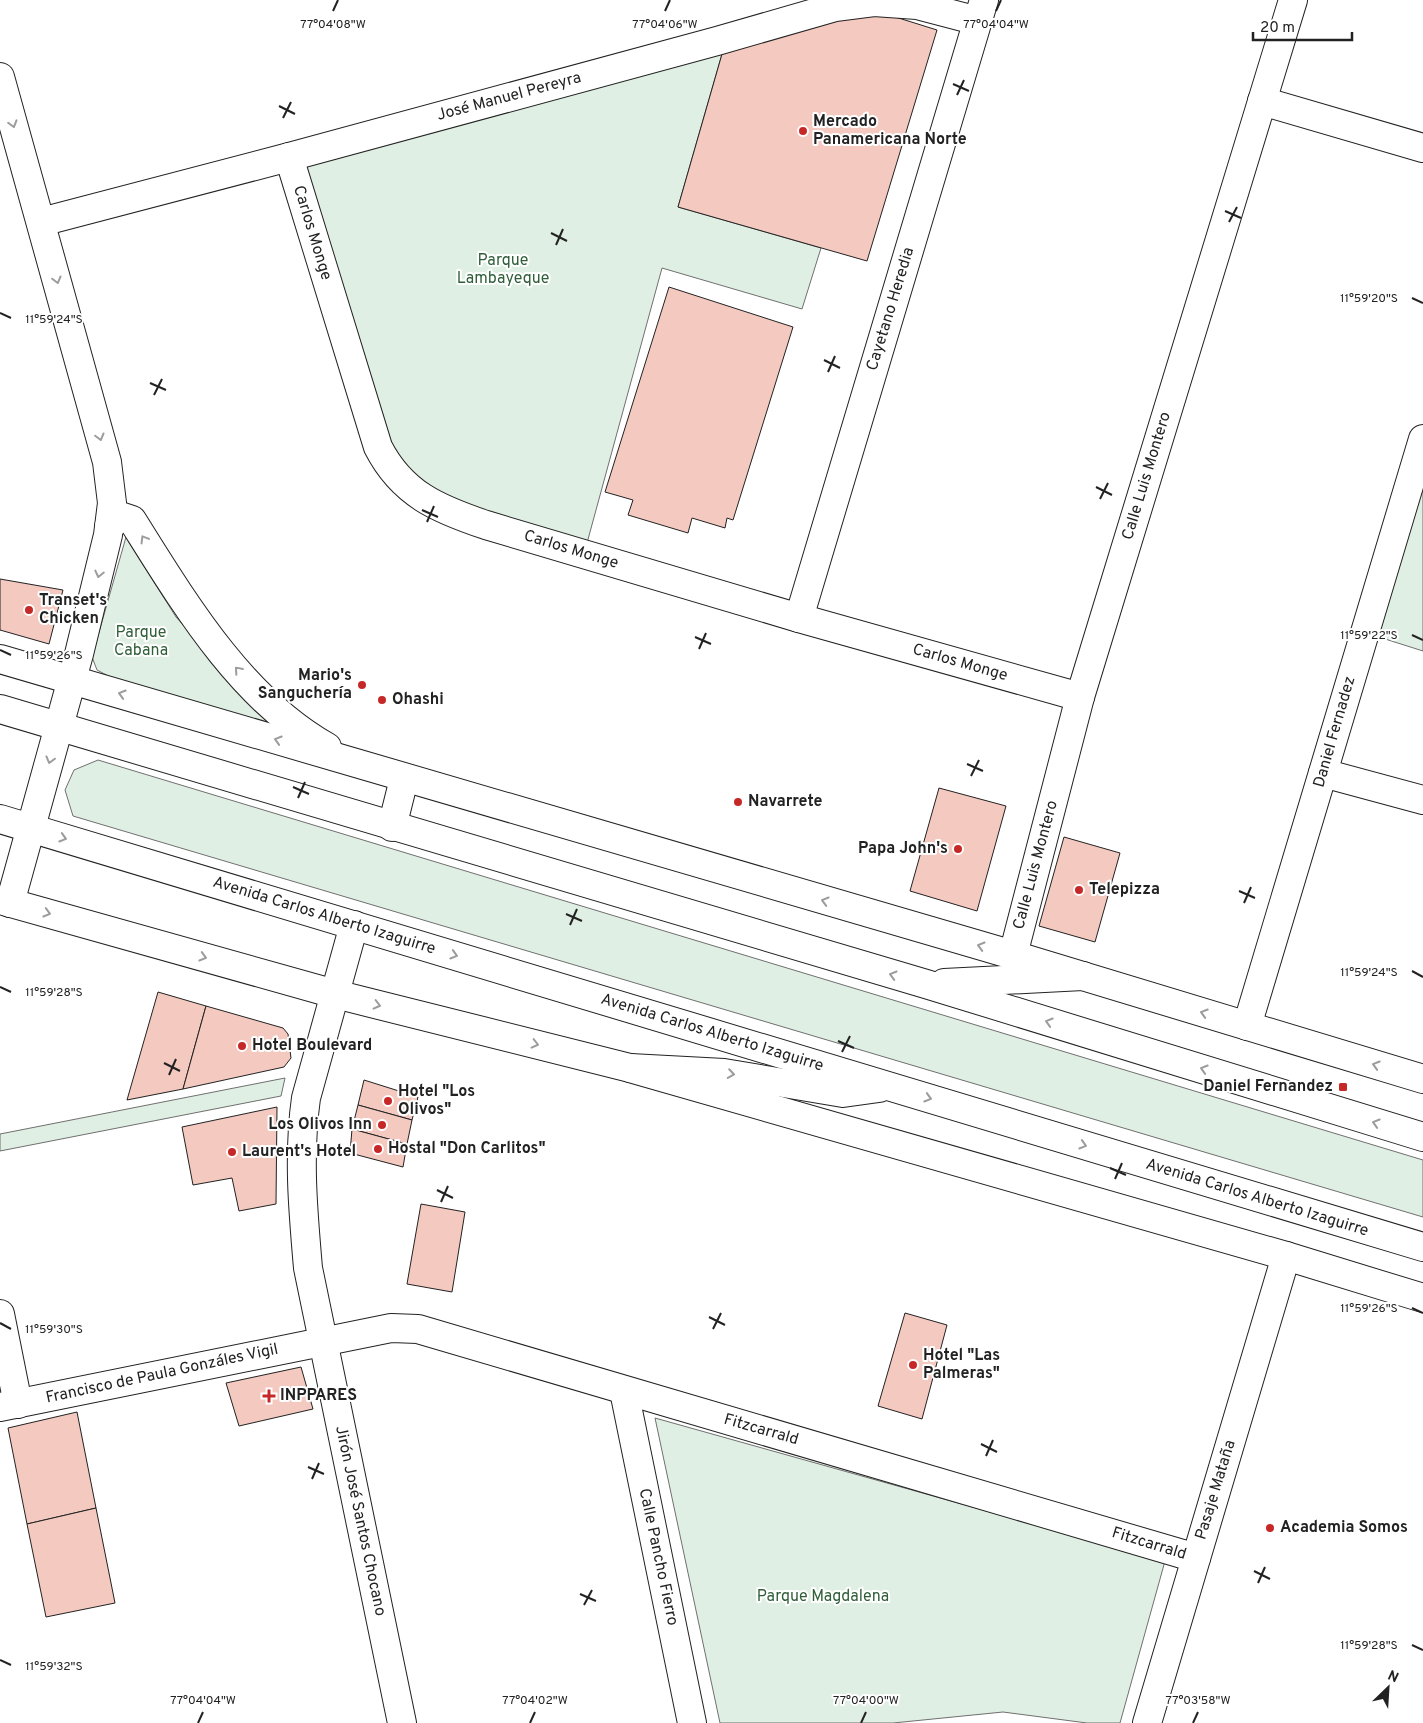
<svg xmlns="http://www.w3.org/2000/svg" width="1423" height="1723" font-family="Overpass,sans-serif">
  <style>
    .green { fill: #e0efe3; stroke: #6f6f6f }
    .building { fill: #f3c9c0; stroke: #222 }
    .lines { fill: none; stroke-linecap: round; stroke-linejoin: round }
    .minor-casing { stroke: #222; stroke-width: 30 }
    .tertiary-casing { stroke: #222; stroke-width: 30 }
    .primary-casing { stroke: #222; stroke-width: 30 }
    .minor { stroke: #fff; stroke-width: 28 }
    .tertiary { stroke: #fff; stroke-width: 28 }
    .primary { stroke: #fff; stroke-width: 28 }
    .oneway { stroke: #9c9c9c }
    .ticks { fill: none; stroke: #222; stroke-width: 2 }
    .poi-dot { fill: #c62828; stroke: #fff; stroke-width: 2 }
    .labels { text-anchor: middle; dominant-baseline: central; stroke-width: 4; stroke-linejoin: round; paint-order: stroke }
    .street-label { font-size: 16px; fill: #222; stroke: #fff }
    .poi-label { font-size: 16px; font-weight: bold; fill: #222; stroke: #fff; text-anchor: start }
    .park-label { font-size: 16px; fill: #2f5e38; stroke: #fff }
    .ticks-label { font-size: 12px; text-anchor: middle; fill: #222; stroke: #fff; stroke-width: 4; stroke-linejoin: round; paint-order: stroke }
  </style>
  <rect width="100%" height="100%" fill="#fff"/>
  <!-- green -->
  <g class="green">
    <path d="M 717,41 L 722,54 L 678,207 L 821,248 L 802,309 L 662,268 L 584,554 L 401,482 L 289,157 Z"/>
    <path d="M 1423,439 L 1423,651 L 1363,632 Z"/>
    <path d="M 126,537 L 176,617 L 281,733 L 116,680 L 97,670 L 92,657 Z"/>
    <path d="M 98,760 L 1423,1160 L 1423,1217 L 73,816 L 65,790 L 74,770 Z"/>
    <path d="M 285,1078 L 281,1096 L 0,1151 L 0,1134 Z"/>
    <path d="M 655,1418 L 1165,1561 L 1120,1723 L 1087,1723 L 1003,1712 L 893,1723 L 720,1723 Z"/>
  </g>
  <!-- building -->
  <g class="building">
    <path d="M 889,15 L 937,30 L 867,261 L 678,207 L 722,54 L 837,16 Z"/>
    <path d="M 669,287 L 793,327 L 733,520 L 727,518 L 725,528 L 692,518 L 688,533 L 628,515 L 633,500 L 605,492 Z"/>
    <path d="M 0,579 L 63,590 L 49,644 L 0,630 Z"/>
    <path d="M 939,788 L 1006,806 L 977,911 L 910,891 Z"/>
    <path d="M 1064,837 L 1120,853 L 1095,942 L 1039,926 Z"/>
    <path d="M 158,992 L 206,1006 L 183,1089 L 127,1100 Z"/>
    <path d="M 206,1006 L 283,1028 L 288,1034 L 291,1058 L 284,1067 L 183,1089 Z"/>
    <path d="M 364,1080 L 418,1097 L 412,1120 L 358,1105 Z"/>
    <path d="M 358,1105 L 412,1120 L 407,1144 L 352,1129 Z"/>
    <path d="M 277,1107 L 276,1204 L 239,1211 L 232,1178 L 193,1185 L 182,1127 Z"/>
    <path d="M 352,1129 L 407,1144 L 403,1167 L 350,1153 Z"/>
    <path d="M 421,1204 L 465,1212 L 452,1292 L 407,1284 Z"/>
    <path d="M 905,1313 L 947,1325 L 922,1419 L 878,1406 Z"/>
    <path d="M 301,1367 L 313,1409 L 239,1426 L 226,1383 Z"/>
    <path d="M 77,1412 L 96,1508 L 27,1524 L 8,1428 Z"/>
    <path d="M 96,1508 L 115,1603 L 46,1617 L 27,1524 Z"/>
  </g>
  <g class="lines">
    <defs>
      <g id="minor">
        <path d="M 1262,101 L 1423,148"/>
        <path d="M 289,157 L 378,447 C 402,494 438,509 486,525 L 799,618 L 1080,697"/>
        <path d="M 41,222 L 289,157 L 717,41 L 835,7 L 874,2 L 917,5 L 978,21"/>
        <path d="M 799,618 L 984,0"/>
        <path d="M 1323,773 L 1423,800"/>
        <path d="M 354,925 L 306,1098 C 298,1155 303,1211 308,1268 L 402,1723"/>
        <path d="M 1013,955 L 1080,697 L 1293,0"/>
        <path d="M 1247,1026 C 1305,830 1363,634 1423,439"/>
        <path d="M 0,1314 L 18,1404"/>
        <path d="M 624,1391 L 692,1723"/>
        <path d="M 0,1407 L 391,1328 L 418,1329 L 1196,1558"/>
        <path d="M 1147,1723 L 1286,1256"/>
      </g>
      <g id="tertiary">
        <path d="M 0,77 L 107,462 L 112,503 L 108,535 L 79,654 L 10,903"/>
        <path d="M 109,527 L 120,516 L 132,520 C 183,601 240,698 327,747"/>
        <path d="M 0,659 L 1013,955 L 1423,1079"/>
        <path d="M 0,900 L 335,994 L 630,1068 L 1286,1256 L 1423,1298"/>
      </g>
      <g id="primary">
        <path d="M 0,709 L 926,984 L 1423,1137"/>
        <path d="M 0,819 L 1423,1247"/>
        <path d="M 392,827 L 404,779"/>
        <path d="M 944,983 L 1083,976"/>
        <path d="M 630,1068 L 724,1073 L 843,1093 L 879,1088"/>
      </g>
    </defs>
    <!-- minor casing -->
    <use href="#minor" class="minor-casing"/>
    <!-- tertiary casing -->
    <use href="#tertiary" class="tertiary-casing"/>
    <!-- primary casing -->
    <use href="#primary" class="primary-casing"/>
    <!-- minor -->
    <use href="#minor" class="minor"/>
    <!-- tertiary -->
    <use href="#tertiary" class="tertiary"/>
    <!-- primary -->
    <use href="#primary" class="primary"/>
  </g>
  <!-- one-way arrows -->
  <defs><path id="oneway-chevron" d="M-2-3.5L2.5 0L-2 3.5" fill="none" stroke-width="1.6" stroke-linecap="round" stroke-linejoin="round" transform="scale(1.25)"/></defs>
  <g class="oneway">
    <use href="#oneway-chevron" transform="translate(13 124) rotate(74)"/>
    <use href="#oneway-chevron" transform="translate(57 280) rotate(75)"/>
    <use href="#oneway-chevron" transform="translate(100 437) rotate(75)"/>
    <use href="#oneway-chevron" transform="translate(144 539) rotate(-121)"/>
    <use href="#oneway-chevron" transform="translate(99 574) rotate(103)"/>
    <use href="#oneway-chevron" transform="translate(238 670) rotate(-131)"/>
    <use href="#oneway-chevron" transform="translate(122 694) rotate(-163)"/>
    <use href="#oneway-chevron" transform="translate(278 740) rotate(-163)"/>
    <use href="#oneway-chevron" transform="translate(50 760) rotate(105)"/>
    <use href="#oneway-chevron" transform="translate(63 838) rotate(17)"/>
    <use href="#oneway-chevron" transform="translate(825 901) rotate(-164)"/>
    <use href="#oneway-chevron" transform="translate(47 913) rotate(16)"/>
    <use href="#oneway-chevron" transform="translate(981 946) rotate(-164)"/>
    <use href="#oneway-chevron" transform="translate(454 955) rotate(17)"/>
    <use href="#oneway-chevron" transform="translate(203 957) rotate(16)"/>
    <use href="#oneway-chevron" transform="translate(893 975) rotate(-164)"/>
    <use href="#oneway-chevron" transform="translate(377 1005) rotate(14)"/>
    <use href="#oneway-chevron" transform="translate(1204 1013) rotate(-163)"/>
    <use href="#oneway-chevron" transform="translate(1049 1022) rotate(-163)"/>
    <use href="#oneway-chevron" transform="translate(535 1044) rotate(14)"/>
    <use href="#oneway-chevron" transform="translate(1376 1065) rotate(-163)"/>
    <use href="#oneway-chevron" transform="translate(1204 1069) rotate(-163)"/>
    <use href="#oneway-chevron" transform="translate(731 1074) rotate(9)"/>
    <use href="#oneway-chevron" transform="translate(928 1098) rotate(17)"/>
    <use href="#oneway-chevron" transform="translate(1376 1123) rotate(-163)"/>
    <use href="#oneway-chevron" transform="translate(1083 1145) rotate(17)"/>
  </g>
  <!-- ticks -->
  <path class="ticks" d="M 333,11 L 338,0M 665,11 L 670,0M 996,11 L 1001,0M 953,84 L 969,91M 957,95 L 964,80M 279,106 L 295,114M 283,118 L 291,102M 1225,211 L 1241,218M 1229,222 L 1237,207M 551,233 L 567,241M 556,245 L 563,229M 1412,298 L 1423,303M 0,313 L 11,318M 824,360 L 840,368M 828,372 L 835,356M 150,383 L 166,390M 154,395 L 162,379M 1096,487 L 1112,495M 1100,499 L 1108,483M 422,510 L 438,517M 427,522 L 434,506M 1412,635 L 1423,640M 695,637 L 711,644M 699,649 L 706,633M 0,650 L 11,655M 967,764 L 983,771M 971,776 L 979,760M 293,787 L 309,794M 298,798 L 305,782M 1239,891 L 1255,898M 1244,903 L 1251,887M 566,914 L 582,921M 570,925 L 577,909M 1412,971 L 1423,977M 0,987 L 11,992M 838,1041 L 854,1048M 842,1052 L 850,1036M 164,1063 L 180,1071M 169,1075 L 176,1059M 1110,1168 L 1126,1175M 1115,1179 L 1122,1163M 437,1190 L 453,1198M 441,1202 L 448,1186M 1412,1308 L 1423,1313M 709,1317 L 725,1325M 0,1323 L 11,1329M 713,1329 L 721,1313M 981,1444 L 997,1452M 986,1456 L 993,1440M 308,1467 L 324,1474M 312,1479 L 319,1463M 1254,1571 L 1270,1579M 1258,1583 L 1265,1567M 580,1594 L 596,1601M 584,1605 L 592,1590M 1412,1645 L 1423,1650M 0,1660 L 11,1665M 198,1723 L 203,1712M 530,1723 L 535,1712M 861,1723 L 866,1712M 1193,1723 L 1198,1712"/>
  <!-- markers -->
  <g class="poi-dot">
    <circle cx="803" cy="131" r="5"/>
    <circle cx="29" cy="610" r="5"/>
    <circle cx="362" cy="685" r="5"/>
    <circle cx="382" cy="700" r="5"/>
    <circle cx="738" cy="802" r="5"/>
    <circle cx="958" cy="849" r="5"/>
    <circle cx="1079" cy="890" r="5"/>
    <circle cx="242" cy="1046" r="5"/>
    <rect x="1338" y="1082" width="10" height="10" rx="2.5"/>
    <circle cx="388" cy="1101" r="5"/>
    <circle cx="382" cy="1125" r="5"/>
    <circle cx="378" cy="1149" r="5"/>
    <circle cx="232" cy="1152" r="5"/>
    <circle cx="913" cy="1365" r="5"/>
    <path d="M266.5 1388.5h5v5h5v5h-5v5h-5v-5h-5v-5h5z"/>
    <circle cx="1270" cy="1528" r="5"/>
  </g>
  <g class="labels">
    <!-- street labels -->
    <g class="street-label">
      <text transform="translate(509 97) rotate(-15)">José Manuel Pereyra</text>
      <text transform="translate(312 233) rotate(73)">Carlos Monge</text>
      <text transform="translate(891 309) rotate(-73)">Cayetano Heredia</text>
      <text transform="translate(1147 476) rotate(-73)">Calle Luis Montero</text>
      <text transform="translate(571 550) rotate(17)">Carlos Monge</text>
      <text transform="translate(960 663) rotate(16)">Carlos Monge</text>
      <text transform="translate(1335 732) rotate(-74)">Daniel Fernadez</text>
      <text transform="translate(1036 865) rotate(-75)">Calle Luis Montero</text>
      <text transform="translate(324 916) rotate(17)">Avenida Carlos Alberto Izaguirre</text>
      <text transform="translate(712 1033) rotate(17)">Avenida Carlos Alberto Izaguirre</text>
      <text transform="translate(1257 1198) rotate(17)">Avenida Carlos Alberto Izaguirre</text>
      <text transform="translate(162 1374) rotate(-12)">Francisco de Paula Gonzáles Vigil</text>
      <text transform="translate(761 1430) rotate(16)">Fitzcarrald</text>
      <text transform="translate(1216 1490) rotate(-73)">Pasaje Mataña</text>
      <text transform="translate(360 1521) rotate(78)">Jirón José Santos Chocano</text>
      <text transform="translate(1149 1544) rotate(17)">Fitzcarrald</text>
      <text transform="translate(658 1557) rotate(78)">Calle Pancho Fierro</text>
    </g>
    <!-- poi labels -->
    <g class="poi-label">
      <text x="813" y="122">Mercado<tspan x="813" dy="18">Panamericana Norte</tspan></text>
      <text x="39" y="601">Transet's<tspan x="39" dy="18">Chicken</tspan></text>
      <text x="352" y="676" text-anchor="end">Mario's<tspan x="352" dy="18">Sanguchería</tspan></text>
      <text x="392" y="700">Ohashi</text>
      <text x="748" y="802">Navarrete</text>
      <text x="948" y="849" text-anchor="end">Papa John's</text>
      <text x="1089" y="890">Telepizza</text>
      <text x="252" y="1046">Hotel Boulevard</text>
      <text x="1333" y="1087" text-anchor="end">Daniel Fernandez</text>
      <text x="398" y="1092">Hotel "Los<tspan x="398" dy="18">Olivos"</tspan></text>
      <text x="372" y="1125" text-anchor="end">Los Olivos Inn</text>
      <text x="388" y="1149">Hostal "Don Carlitos"</text>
      <text x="242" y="1152">Laurent's Hotel</text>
      <text x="923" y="1356">Hotel "Las<tspan x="923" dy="18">Palmeras"</tspan></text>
      <text x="280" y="1396">INPPARES</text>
      <text x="1280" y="1528">Academia Somos</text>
    </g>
    <!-- park labels -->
    <g class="park-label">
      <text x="503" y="261">Parque<tspan x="503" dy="18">Lambayeque</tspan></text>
      <text x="141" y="633">Parque<tspan x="141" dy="18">Cabana</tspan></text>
      <text x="823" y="1597">Parque Magdalena</text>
    </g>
  </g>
  <g class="ticks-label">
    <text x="333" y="28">77°04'08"W</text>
    <text x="665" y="28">77°04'06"W</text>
    <text x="996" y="28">77°04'04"W</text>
    <text x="1369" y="302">11°59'20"S</text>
    <text x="54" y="323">11°59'24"S</text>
    <text x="1369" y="639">11°59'22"S</text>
    <text x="54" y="659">11°59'26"S</text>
    <text x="1369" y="976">11°59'24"S</text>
    <text x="54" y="996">11°59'28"S</text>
    <text x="1369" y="1312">11°59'26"S</text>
    <text x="54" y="1333">11°59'30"S</text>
    <text x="1369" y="1649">11°59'28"S</text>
    <text x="54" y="1670">11°59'32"S</text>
    <text x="203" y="1704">77°04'04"W</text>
    <text x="535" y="1704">77°04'02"W</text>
    <text x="866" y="1704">77°04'00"W</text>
    <text x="1198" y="1704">77°03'58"W</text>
  </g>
  <!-- north arrow -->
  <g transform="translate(1388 1688) rotate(25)" stroke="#ffffff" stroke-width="4" paint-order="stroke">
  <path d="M0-4L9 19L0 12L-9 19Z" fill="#222222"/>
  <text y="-8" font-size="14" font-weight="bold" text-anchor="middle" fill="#222222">N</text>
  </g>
  <!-- scale -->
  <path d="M1253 32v8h99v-8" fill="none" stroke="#222222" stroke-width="2.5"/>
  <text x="1260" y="32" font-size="15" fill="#222222" stroke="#ffffff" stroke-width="4" paint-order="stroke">20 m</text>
</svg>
